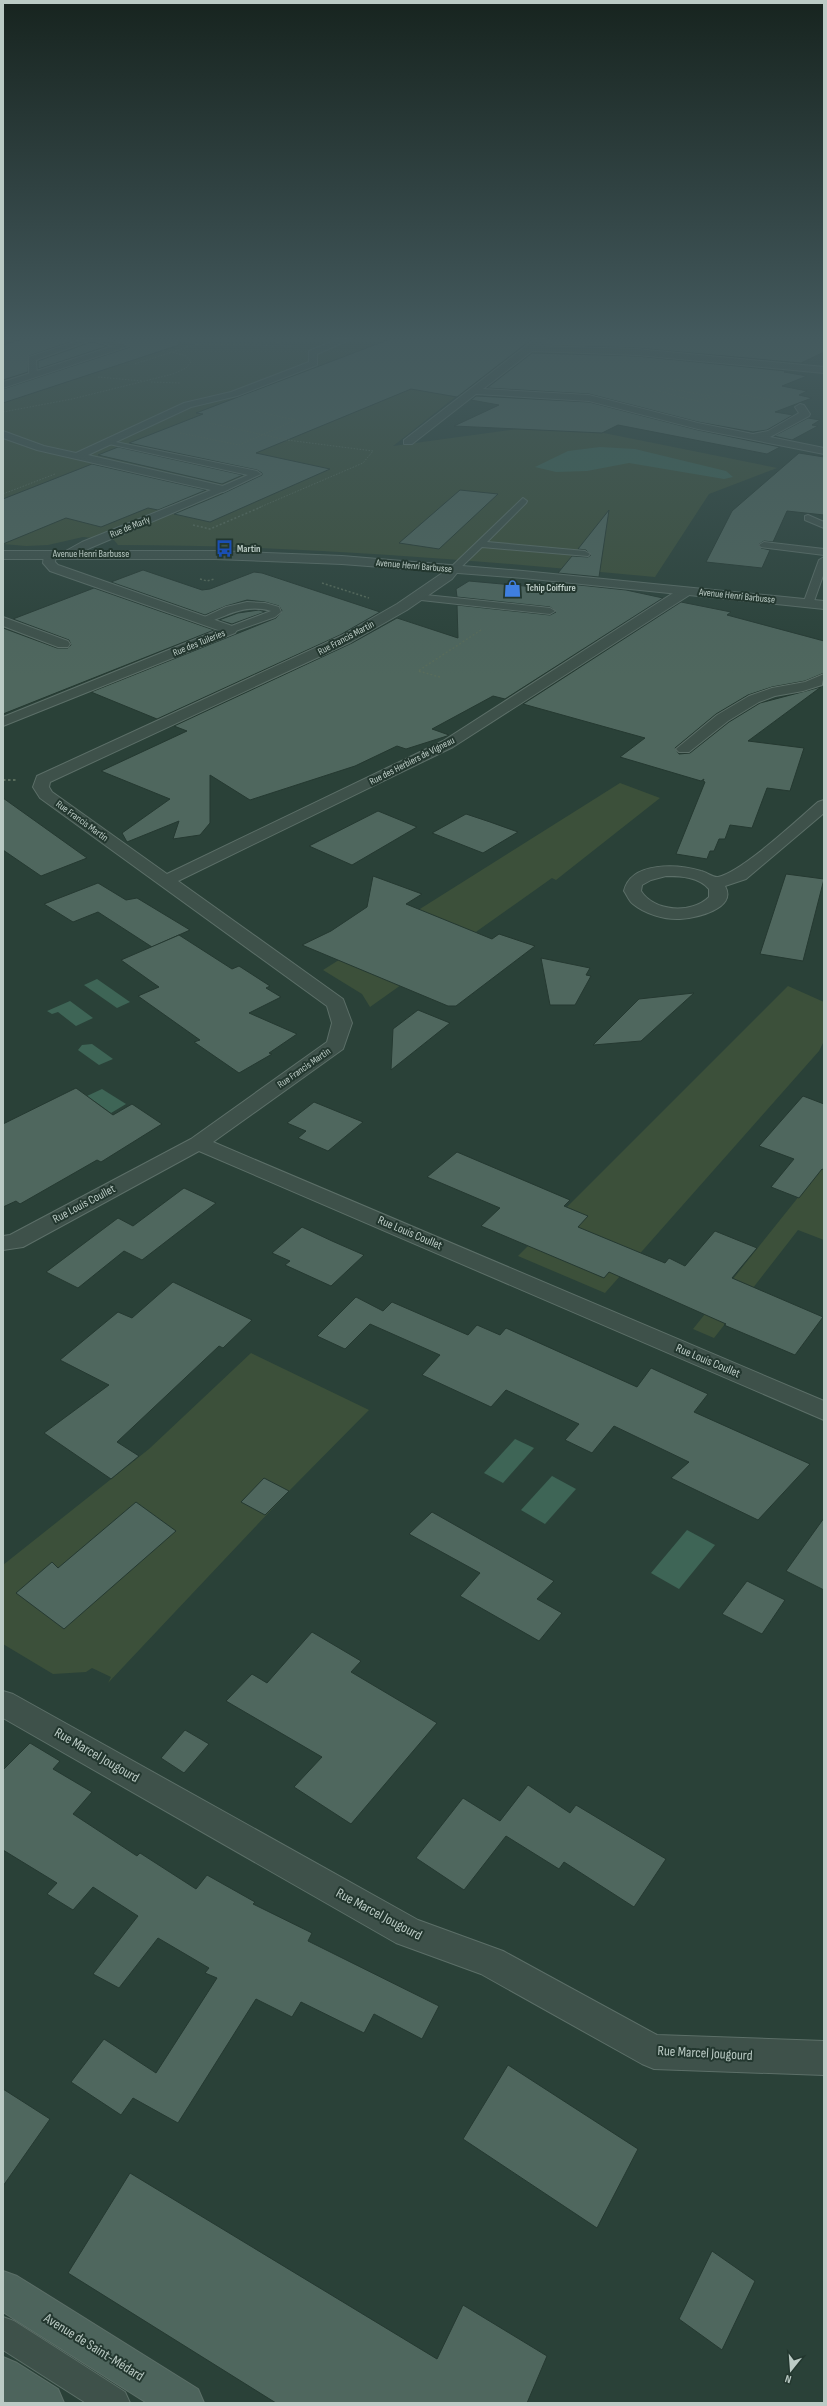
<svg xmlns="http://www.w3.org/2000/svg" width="827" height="2406" font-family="'Sofia Sans Condensed',sans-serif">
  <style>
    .green { fill: #3c503a }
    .water { fill: #3e6556 }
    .building { fill: #4f675e; stroke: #253931 }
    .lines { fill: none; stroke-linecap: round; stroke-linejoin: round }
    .service-casing { stroke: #5c6f68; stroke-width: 2 }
    .minor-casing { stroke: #5c6f68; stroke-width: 2 }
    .tertiary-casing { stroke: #5c6f68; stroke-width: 2 }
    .secondary-casing { stroke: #5c6f68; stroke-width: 2 }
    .path-far2 { stroke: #586c5b; stroke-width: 1; stroke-dasharray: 1.5 1.5; stroke-linecap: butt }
    .path-far1 { stroke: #586c5b; stroke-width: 1.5; stroke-dasharray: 2 2; stroke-linecap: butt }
    .path { stroke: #586c5b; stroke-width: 2; stroke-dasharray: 2.5 2.5; stroke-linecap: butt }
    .service { fill: #3e514a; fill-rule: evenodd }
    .minor { fill: #3e514a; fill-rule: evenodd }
    .tertiary { fill: #3e514a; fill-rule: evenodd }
    .secondary { fill: #4d645c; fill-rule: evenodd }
    .labels { text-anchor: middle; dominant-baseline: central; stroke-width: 4; stroke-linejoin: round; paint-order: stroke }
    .far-street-label { font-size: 10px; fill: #bbcbc5; stroke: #23372f }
    .far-poi-label { font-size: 10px; font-weight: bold; fill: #bbcbc5; stroke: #23372f; text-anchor: start }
    .street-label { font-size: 12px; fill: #bbcbc5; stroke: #23372f }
    .near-street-label { font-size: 14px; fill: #bbcbc5; stroke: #23372f }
  </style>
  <rect width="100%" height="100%" fill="#2a4138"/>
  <!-- green -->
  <g class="green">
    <path d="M 3,339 L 529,339 L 393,446 L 517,429 L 594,431 L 777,468 L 709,494 L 655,577 C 476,560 297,545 118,545 L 114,540 L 83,537 L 48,545 L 26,546 L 3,544 Z"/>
    <path d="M 620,783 L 660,798 L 556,880 L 552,878 L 370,1007 L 362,994 L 323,970 Z"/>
    <path d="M 788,986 L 824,1002 L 824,1041 L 819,1051 L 605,1293 L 518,1256 Z"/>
    <path d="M 824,1165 L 824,1240 L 798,1230 L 714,1338 L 693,1329 Z"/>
    <path d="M 251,1353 L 369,1410 L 289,1491 L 108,1683 L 111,1677 L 92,1668 L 86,1672 L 53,1674 L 3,1644 L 3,1565 L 149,1449 Z"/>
  </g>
  <!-- water -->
  <g class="water">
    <path d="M 600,447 L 635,449 L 726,471 L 733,477 L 724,479 L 629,463 L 587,471 L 556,472 L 535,467 L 568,451 Z"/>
    <path d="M 97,979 L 130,1002 L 117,1008 L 84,985 Z"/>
    <path d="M 70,1001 L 93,1018 L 76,1026 L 58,1012 L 52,1014 L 47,1011 Z"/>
    <path d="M 92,1044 L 113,1059 L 99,1065 L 78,1050 L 82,1045 Z"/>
    <path d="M 102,1089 L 126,1104 L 111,1113 L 87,1096 Z"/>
    <path d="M 515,1439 L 534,1448 L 503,1483 L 484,1473 Z"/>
    <path d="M 552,1476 L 576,1489 L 545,1524 L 521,1510 Z"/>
    <path d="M 687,1530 L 715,1545 L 679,1589 L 651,1573 Z"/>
  </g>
  <!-- building -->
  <g class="building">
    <path d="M 22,339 L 78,339 L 29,356 L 28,372 L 3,380 L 3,345 Z"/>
    <path d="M 111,339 L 179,339 L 179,345 L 3,403 L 3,389 L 130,347 Z"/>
    <path d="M 390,339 L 532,339 L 457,397 L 411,389 L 256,453 L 330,469 L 210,522 L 174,514 L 224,493 L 262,475 L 262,473 L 257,470 L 129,443 L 203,414 L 196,413 Z"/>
    <path d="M 546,339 L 824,339 L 824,352 L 801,363 L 637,348 L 542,345 Z"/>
    <path d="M 91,342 L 108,346 L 38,369 L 38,361 Z"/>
    <path d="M 532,353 L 637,356 L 786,371 L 784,372 L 807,376 L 782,386 L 807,391 L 799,395 L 812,398 L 775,412 L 793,415 L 767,430 L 753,432 L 698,422 L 589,394 L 487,388 Z"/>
    <path d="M 476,396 L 589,402 L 698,430 L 780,447 L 767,454 L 618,425 L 602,433 L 454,426 L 499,405 L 471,400 Z"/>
    <path d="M 808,418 L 820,420 L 812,425 L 818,426 L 792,440 L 774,436 Z"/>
    <path d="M 118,447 L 243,475 L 222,484 L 98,455 Z"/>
    <path d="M 799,453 L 824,457 L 824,515 L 787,511 L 773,542 L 764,541 L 758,545 L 761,548 L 770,550 L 762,568 L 706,562 L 732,511 Z"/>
    <path d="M 92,464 L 206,490 L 158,510 L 148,508 L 101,527 L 66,518 L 3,544 L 3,499 Z"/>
    <path d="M 460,490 L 498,494 L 439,549 L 399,543 Z"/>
    <path d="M 609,510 L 599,577 L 558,573 L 572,556 L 588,557 L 591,555 L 586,550 L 578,549 Z"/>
    <path d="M 143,570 L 202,590 L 210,589 L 254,572 L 262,573 L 380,612 L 340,635 L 157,719 L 91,692 L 276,618 L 282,611 L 279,606 L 265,602 L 247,600 L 226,606 L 205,615 L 111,582 Z"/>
    <path d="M 469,581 L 546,588 L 551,582 L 626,590 L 663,598 L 505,699 L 493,696 L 432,729 L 449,735 L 447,736 L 406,749 L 397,746 L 355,766 L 250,800 L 210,775 L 210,823 L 200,835 L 173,839 L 179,821 L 127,842 L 122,833 L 170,799 L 101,771 L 187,731 L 174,726 L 352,643 L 397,618 L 458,638 L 457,605 L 550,615 L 556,612 L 550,607 L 457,597 L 456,589 Z"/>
    <path d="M 94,588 L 214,630 L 3,714 L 3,628 L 57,648 L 68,648 L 71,645 L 69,640 L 13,619 Z"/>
    <path d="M 681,602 L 731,612 L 727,615 L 824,641 L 824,673 L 805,681 L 772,687 L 748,695 L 716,714 L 675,748 L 679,754 L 690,753 L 729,722 L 760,703 L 821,687 L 748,741 L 804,748 L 790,791 L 767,788 L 752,828 L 730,825 L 725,839 L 719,839 L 714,851 L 710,851 L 707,859 L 676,854 L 705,782 L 703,781 L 704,779 L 701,781 L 620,757 L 645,738 L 523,704 Z"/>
    <path d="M 259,610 L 265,612 L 232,624 L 219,620 L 238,613 Z"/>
    <path d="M 3,798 L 87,858 L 41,876 L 3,850 Z"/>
    <path d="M 378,811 L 417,827 L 352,865 L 309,846 Z"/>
    <path d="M 466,814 L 490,822 L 518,832 L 483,853 L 432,833 Z"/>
    <path d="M 786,874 L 824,879 L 803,961 L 760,954 Z"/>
    <path d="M 373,876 L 422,894 L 406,904 L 492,939 L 499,934 L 535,946 L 456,1006 L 448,1006 L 302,945 L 331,931 L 367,907 Z"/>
    <path d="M 98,883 L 126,900 L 137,898 L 190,930 L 152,947 L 98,912 L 73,922 L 44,904 Z"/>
    <path d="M 179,935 L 232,969 L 239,966 L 270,986 L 266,988 L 281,997 L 249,1013 L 297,1034 L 269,1053 L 272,1054 L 239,1073 L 194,1042 L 200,1040 L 138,996 L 159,987 L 121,960 Z"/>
    <path d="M 541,958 L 590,968 L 586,975 L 591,976 L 575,1005 L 550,1005 Z"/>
    <path d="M 694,993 L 641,1041 L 593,1045 L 639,999 Z"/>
    <path d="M 418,1010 L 450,1023 L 391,1070 L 393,1029 Z"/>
    <path d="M 76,1088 L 113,1115 L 132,1104 L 162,1124 L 101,1162 L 97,1160 L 20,1204 L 16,1201 L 3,1207 L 3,1124 Z"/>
    <path d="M 803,1096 L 824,1104 L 824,1170 L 822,1169 L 799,1198 L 771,1187 L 794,1159 L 759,1146 Z"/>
    <path d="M 314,1102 L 363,1122 L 328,1151 L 298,1138 L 306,1131 L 287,1123 Z"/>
    <path d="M 457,1152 L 570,1200 L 564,1206 L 588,1216 L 578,1227 L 665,1263 L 669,1258 L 685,1266 L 715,1231 L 757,1248 L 732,1278 L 823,1317 L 795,1355 L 724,1325 L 726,1324 L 609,1272 L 604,1278 L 481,1226 L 500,1208 L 427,1177 Z"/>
    <path d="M 184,1188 L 216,1203 L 142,1260 L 124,1251 L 78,1288 L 46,1272 L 118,1218 L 133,1226 Z"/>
    <path d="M 302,1227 L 332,1241 L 364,1255 L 331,1286 L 285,1265 L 290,1261 L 272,1253 Z"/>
    <path d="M 173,1282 L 252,1320 L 223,1348 L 219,1346 L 117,1442 L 139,1456 L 111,1479 L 44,1433 L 109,1385 L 60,1360 L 118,1312 L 132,1318 Z"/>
    <path d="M 356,1297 L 383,1311 L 392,1302 L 468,1335 L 477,1325 L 500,1335 L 506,1328 L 637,1387 L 651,1368 L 708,1394 L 694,1412 L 810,1464 L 758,1520 L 671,1478 L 689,1462 L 614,1426 L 592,1453 L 565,1440 L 579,1424 L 506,1390 L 491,1407 L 422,1375 L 440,1355 L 370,1324 L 345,1349 L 317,1336 Z"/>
    <path d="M 264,1478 L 289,1491 L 265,1515 L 241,1502 Z"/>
    <path d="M 136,1502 L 176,1531 L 64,1629 L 16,1593 L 52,1562 L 58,1568 Z"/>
    <path d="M 432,1512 L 554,1581 L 537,1599 L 562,1613 L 539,1641 L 460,1596 L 480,1573 L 409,1534 Z"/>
    <path d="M 824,1518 L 824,1590 L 786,1571 Z"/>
    <path d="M 747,1581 L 785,1600 L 762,1634 L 722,1614 Z"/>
    <path d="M 312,1632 L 361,1661 L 351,1672 L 437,1723 L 351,1824 L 294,1787 L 322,1757 L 226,1701 L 252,1674 L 267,1683 Z"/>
    <path d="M 185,1730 L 209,1744 L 184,1773 L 161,1758 Z"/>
    <path d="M 30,1743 L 60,1761 L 53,1769 L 92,1792 L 73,1814 L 137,1856 L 140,1853 L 196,1889 L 207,1875 L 255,1902 L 253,1904 L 312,1933 L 308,1941 L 439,2006 L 422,2039 L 374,2014 L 364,2033 L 301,2002 L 292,2017 L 256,1999 L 178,2123 L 133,2098 L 121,2115 L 71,2082 L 104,2039 L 156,2073 L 217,1978 L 205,1973 L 209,1968 L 158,1938 L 119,1988 L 93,1974 L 138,1916 L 93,1887 L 73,1910 L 47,1894 L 57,1883 L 3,1850 L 3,1770 Z"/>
    <path d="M 528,1785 L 570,1813 L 576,1805 L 666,1859 L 634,1907 L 564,1862 L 559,1869 L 506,1836 L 464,1890 L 416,1858 L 463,1798 L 500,1821 Z"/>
    <path d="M 508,2065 L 638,2149 L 597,2228 L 463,2139 Z"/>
    <path d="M 3,2089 L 50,2119 L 3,2186 Z"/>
    <path d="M 130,2173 L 437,2359 L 463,2305 L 547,2356 L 527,2403 L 276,2403 L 68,2273 Z"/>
    <path d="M 712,2251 L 755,2281 L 722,2350 L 679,2319 Z"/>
  </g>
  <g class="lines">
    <defs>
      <g id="service">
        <path d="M 83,339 L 94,339 L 36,360 L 37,375 L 33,377 L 29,375 L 29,357 Z"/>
        <path d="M 106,440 L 257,471 L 261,474 L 223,492 L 220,491 L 220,487 L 248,475 L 109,444 L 106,444 Z"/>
        <path d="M 523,498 L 527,501 L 526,503 L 487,542 L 585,551 L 590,554 L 588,556 L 482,547 L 457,571 L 451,571 L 451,567 Z"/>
        <path d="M 808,515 L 824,522 L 824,528 L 805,520 L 805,516 Z"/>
        <path d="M 764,542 L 824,549 L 824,555 L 761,547 L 759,545 Z"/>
        <path d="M 824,557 L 824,573 L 813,604 L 812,606 L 804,606 L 803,604 L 819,560 Z"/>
        <path d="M 416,594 L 550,608 L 555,611 L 550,614 L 412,599 L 411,597 Z"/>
        <path d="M 247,602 L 265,603 L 279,607 L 281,612 L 275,617 L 230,633 L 225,630 L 226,628 L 271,611 C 237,601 216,626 199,622 L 198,620 L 226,607 Z"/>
        <path d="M 3,2317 L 14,2321 L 125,2392 L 130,2403 L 86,2403 L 3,2350 Z"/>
      </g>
      <g id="minor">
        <path d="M 3,339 L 9,339 L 3,343 Z"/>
        <path d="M 87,339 L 105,339 L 129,346 L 3,388 L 3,382 L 113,346 Z"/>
        <path d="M 338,339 L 351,339 L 317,354 L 317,365 L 237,396 L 191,407 L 88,455 L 223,486 L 229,489 L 90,548 L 72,558 L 64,558 L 62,555 L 64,552 L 82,542 L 211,490 L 37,450 L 3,438 L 3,431 L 44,446 L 76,453 L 184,403 L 231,392 L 309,362 L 309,351 Z"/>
        <path d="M 535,339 L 545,339 L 538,346 L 637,349 L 824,367 L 824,373 L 637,355 L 532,351 L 483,389 L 589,395 L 698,423 L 753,434 L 768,431 L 799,413 L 795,407 L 800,404 L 804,405 L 810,414 L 809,416 L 770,437 L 824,448 L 824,454 L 698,429 L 589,401 L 476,394 L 412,444 L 404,444 L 404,440 Z"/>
        <path d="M 50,551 L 56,555 L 55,562 L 58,565 L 235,627 L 237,630 L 235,633 L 3,726 L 3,717 L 218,630 L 50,571 L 43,563 L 44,555 Z"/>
        <path d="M 454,565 L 460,569 L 452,579 L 407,610 L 351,642 L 50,782 L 49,787 L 52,792 L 167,874 L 443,741 L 681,588 L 691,588 L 692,591 L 691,594 L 453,747 L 178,881 L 343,999 L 352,1023 L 343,1049 L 213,1142 L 824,1401 L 824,1420 L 199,1151 L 23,1247 L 3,1250 L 3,1236 L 10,1235 L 191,1139 L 327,1042 L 332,1023 L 327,1006 L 40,798 L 33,787 L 37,776 L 341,636 L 397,604 Z"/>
        <path d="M 3,617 L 68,641 L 70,644 L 68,647 L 58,647 L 3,626 Z"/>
        <path d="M 824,674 L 822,685 L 803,691 L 775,696 L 759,702 L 728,721 L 689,752 L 679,752 L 676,749 L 717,715 L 749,696 L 772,688 L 805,682 Z"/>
        <path d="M 824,800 L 824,813 L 746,879 L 725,886 C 738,909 695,918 680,919 C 665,920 645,914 633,904 C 629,901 627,895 624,891 C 631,861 678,864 701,871 C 706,872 714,878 718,877 C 742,872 797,820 818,802 ZM 666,876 C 681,876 699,877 709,889 L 709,897 C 692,914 654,912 641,891 L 642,885 L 651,880 Z"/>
        <path d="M 3,1691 L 13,1694 L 418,1920 L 503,1951 L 657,2035 L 824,2041 L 824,2075 L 654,2069 L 642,2064 L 481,1974 L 396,1943 L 3,1718 Z"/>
      </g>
      <path id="tertiary" d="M 3,551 L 215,551 L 342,556 L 523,571 L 824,601 L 824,609 L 523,578 L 342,564 L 215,559 L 3,559 Z"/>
      <g id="secondary">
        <path d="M 3,2271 L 17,2276 L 198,2389 L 204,2403 L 147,2403 L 3,2312 Z"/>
        <path d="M 3,2357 L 17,2363 L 58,2389 L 64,2403 L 8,2403 L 3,2400 Z"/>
      </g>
    </defs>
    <!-- service casing -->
    <use href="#service" class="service-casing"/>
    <!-- minor casing -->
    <use href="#minor" class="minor-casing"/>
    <!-- tertiary casing -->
    <use href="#tertiary" class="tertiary-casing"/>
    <!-- secondary casing -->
    <use href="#secondary" class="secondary-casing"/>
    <!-- path-far2 -->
    <g class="path-far2">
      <path d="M 269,339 L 281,344"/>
      <path d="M 224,342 L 233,339"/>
      <path d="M 197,344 L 293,346"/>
      <path d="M 135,364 L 172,352"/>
      <path d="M 98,377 L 142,381"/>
      <path d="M 678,379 L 661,387 L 714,397 L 724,392 L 779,401"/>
      <path d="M 151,382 L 180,383"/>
      <path d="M 639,386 L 700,402"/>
      <path d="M 697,401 L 712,397"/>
      <path d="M 3,412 L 72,399 L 173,374 L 186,368 L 191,362 L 186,356 L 172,352 L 197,344 L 174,339"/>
      <path d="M 209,423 L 287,440 L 373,451 L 363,463 L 258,508"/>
      <path d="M 180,433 L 239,445 L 296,420 L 254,411"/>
      <path d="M 3,494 L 55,474"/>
    </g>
    <!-- path-far1 -->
    <g class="path-far1">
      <path d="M 193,525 L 210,529 L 261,507"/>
      <path d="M 200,579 L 207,581 L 214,579"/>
      <path d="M 322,583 L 369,598"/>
      <path d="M 440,677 L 418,671 L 481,630"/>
    </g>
    <!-- path -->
    <path class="path" d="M 3,780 L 17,780"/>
    <!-- service -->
    <use href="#service" class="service"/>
    <!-- minor -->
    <use href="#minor" class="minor"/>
    <!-- tertiary -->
    <use href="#tertiary" class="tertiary"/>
    <!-- secondary -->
    <use href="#secondary" class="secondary"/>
  </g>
  <!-- sky -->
  <linearGradient id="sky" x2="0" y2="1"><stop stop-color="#17241f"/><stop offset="0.5" stop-color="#445a5e"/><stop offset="1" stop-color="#445a5e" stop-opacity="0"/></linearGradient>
  <rect width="827" height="676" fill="url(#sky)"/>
  <!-- icons -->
  <defs>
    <symbol id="bus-bare" viewBox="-9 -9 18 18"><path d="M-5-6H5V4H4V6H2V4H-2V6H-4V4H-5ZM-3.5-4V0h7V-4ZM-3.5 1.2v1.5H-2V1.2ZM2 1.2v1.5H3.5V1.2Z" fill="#1a4fb4" stroke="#23372f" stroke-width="2.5" paint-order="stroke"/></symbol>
    <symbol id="shop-bare" viewBox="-9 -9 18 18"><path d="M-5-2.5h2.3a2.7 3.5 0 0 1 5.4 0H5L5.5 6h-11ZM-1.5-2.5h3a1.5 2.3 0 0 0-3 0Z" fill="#3f7fe0" stroke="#23372f" stroke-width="2.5" paint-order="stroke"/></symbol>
  </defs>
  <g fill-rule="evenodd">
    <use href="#bus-bare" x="212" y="536" width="25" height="25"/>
    <use href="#shop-bare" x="500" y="576" width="25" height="25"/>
  </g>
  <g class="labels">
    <!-- far-street labels -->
    <g class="far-street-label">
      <text transform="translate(130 527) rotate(-22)">Rue de Marly</text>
      <text x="91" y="554">Avenue Henri Barbusse</text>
      <text transform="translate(414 566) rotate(5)">Avenue Henri Barbusse</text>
      <text transform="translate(737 596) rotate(6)">Avenue Henri Barbusse</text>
      <text transform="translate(346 638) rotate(-28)">Rue Francis Martin</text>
      <text transform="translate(199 643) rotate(-22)">Rue des Tuileries</text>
      <text transform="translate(412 761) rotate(-27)">Rue des Herbiers de Vigneau</text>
      <text transform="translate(82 821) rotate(36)">Rue Francis Martin</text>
      <text transform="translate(304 1068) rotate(-35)">Rue Francis Martin</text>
    </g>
    <!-- far-poi labels -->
    <g class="far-poi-label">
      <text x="237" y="549">Martin</text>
      <text x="526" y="588">Tchip Coiffure</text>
    </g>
    <!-- street labels -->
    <g class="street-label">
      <text transform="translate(84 1204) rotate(-28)">Rue Louis Coullet</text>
      <text transform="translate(410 1233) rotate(23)">Rue Louis Coullet</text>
      <text transform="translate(708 1361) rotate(23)">Rue Louis Coullet</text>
    </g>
    <!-- near-street labels -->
    <g class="near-street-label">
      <text transform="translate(97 1755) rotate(30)">Rue Marcel Jougourd</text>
      <text transform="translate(379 1914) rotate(28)">Rue Marcel Jougourd</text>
      <text transform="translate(705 2053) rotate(3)">Rue Marcel Jougourd</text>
      <text transform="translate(94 2347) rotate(32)">Avenue de Saint-Médard</text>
    </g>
  </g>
  <!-- border -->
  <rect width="827" height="2406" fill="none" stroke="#bbcbc5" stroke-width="8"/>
  <!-- north arrow -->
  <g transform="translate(791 2370) rotate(197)" stroke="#23372f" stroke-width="3" paint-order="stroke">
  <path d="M0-3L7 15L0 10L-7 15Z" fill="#bbcbc5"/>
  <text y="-6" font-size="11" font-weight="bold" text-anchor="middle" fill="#bbcbc5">N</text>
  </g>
</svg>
